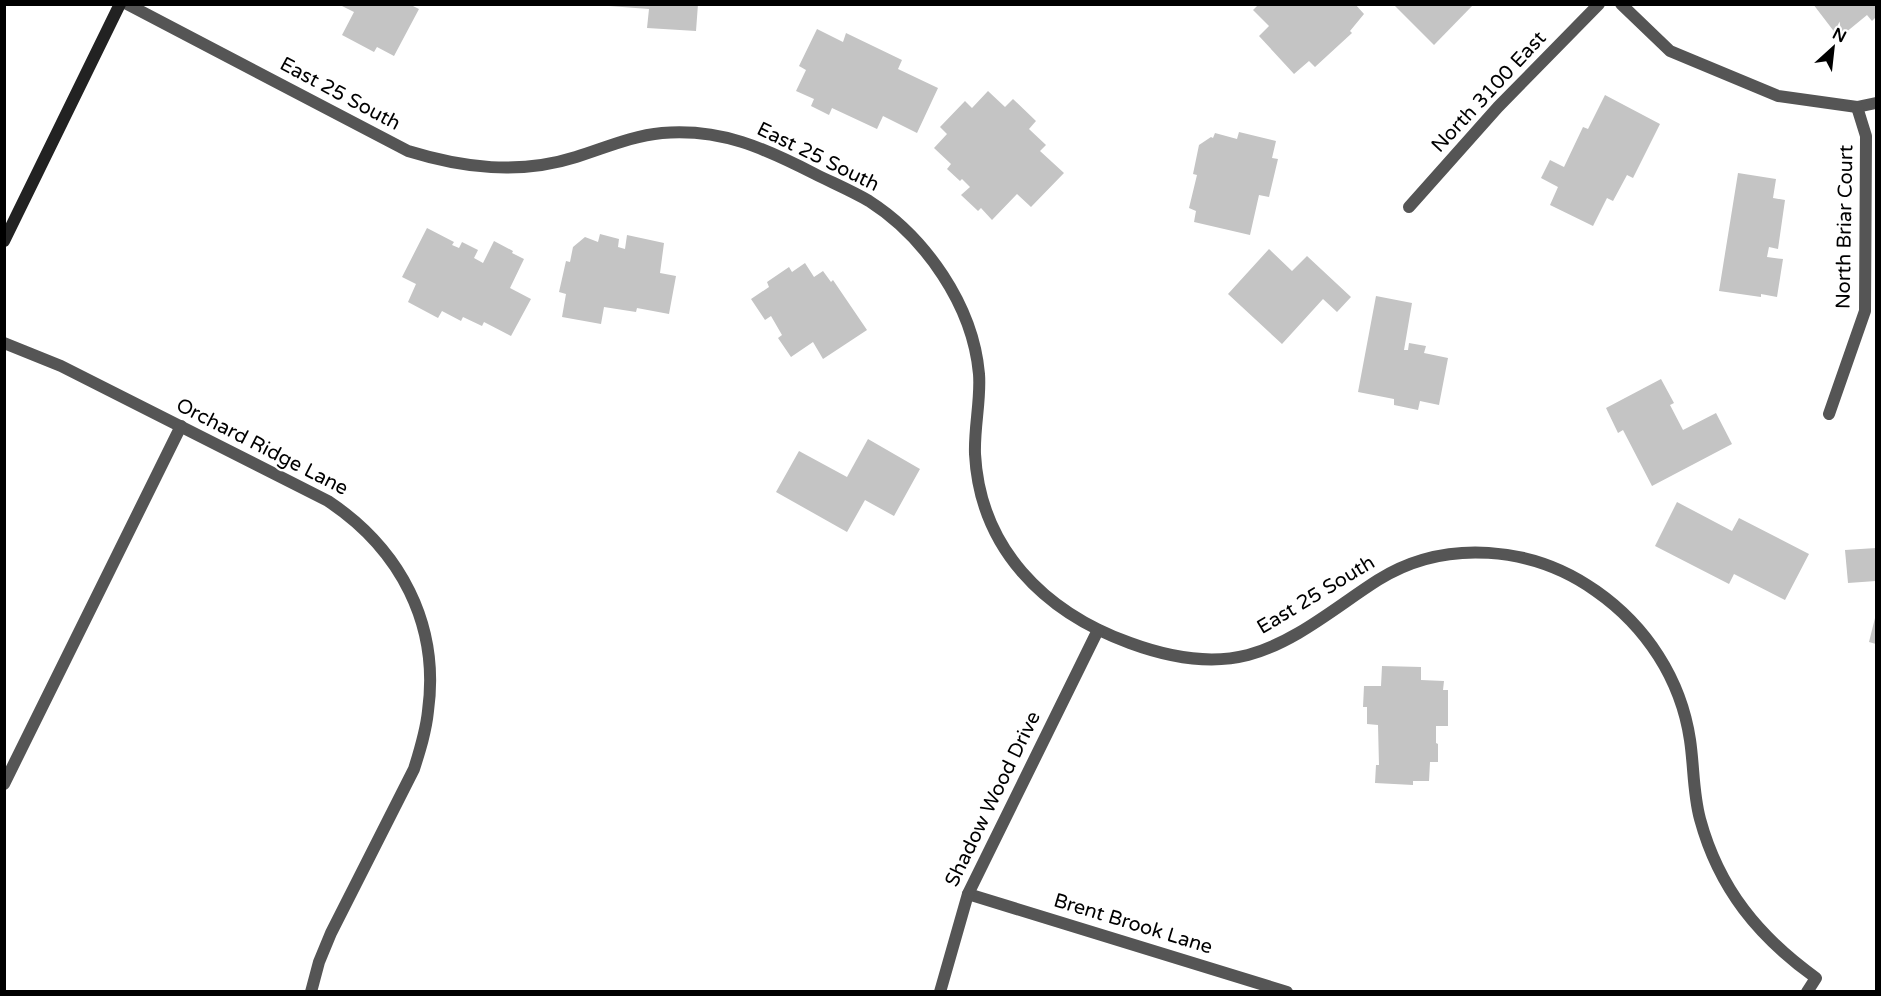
<svg xmlns="http://www.w3.org/2000/svg" width="1881" height="996" font-family="'Varela Round',sans-serif">
  <style>
    .building { fill: #c4c4c4 }
    .lines { fill: none; stroke-linecap: round; stroke-linejoin: round }
    .street { stroke: #555; stroke-width: 12 }
    .secondary { stroke: #222; stroke-width: 12 }
    .labels { text-anchor: middle; dominant-baseline: central; stroke-width: 4.5; stroke-linejoin: round; paint-order: stroke }
    .street-label { font-size: 20px; fill: #000; stroke: #fff }
  </style>
  <rect width="100%" height="100%" fill="#fff"/>
  <!-- building -->
  <g class="building">
    <path d="M 338,4 L 409,4 L 419,9 L 394,56 L 377,47 L 374,52 L 342,35 L 354,12 Z"/>
    <path d="M 609,4 L 698,4 L 696,31 L 647,28 L 649,9 L 609,6 Z"/>
    <path d="M 1259,4 L 1355,4 L 1364,14 L 1350,31 L 1352,33 L 1315,67 L 1309,61 L 1294,74 L 1259,36 L 1269,26 L 1253,10 Z"/>
    <path d="M 1393,4 L 1474,4 L 1434,45 Z"/>
    <path d="M 1813,4 L 1876,4 L 1876,17 L 1872,21 L 1867,15 L 1839,38 Z"/>
    <path d="M 817,29 L 843,42 L 846,33 L 902,60 L 898,69 L 938,88 L 917,133 L 883,116 L 877,129 L 832,108 L 829,115 L 811,106 L 814,99 L 796,91 L 806,70 L 799,66 Z"/>
    <path d="M 988,91 L 1005,107 L 1013,99 L 1036,121 L 1029,129 L 1046,145 L 1040,151 L 1064,173 L 1031,207 L 1017,194 L 992,220 L 981,208 L 978,211 L 961,195 L 970,187 L 962,179 L 960,181 L 947,169 L 951,164 L 934,148 L 947,134 L 940,127 L 965,101 L 972,108 Z"/>
    <path d="M 1605,95 L 1660,124 L 1633,178 L 1627,175 L 1613,201 L 1607,198 L 1593,226 L 1550,205 L 1558,187 L 1541,178 L 1550,160 L 1564,167 L 1583,127 L 1588,129 Z"/>
    <path d="M 1239,132 L 1276,141 L 1272,158 L 1278,159 L 1269,197 L 1259,195 L 1250,235 L 1194,222 L 1196,211 L 1189,208 L 1197,175 L 1193,174 L 1199,145 L 1211,137 L 1213,138 L 1215,133 L 1237,139 Z"/>
    <path d="M 1738,173 L 1776,179 L 1773,198 L 1785,200 L 1778,249 L 1769,247 L 1767,257 L 1783,259 L 1777,297 L 1761,294 L 1761,297 L 1719,291 Z"/>
    <path d="M 427,228 L 454,242 L 452,245 L 459,248 L 462,242 L 478,250 L 474,258 L 483,263 L 494,241 L 513,251 L 512,253 L 524,259 L 510,288 L 531,299 L 511,336 L 484,322 L 482,326 L 463,317 L 461,321 L 442,311 L 438,318 L 408,302 L 416,284 L 402,277 Z"/>
    <path d="M 600,234 L 619,239 L 618,247 L 625,249 L 627,235 L 664,243 L 660,273 L 676,276 L 669,314 L 637,308 L 636,312 L 604,307 L 601,324 L 562,317 L 566,294 L 559,292 L 566,261 L 570,262 L 573,247 L 585,237 L 598,242 Z"/>
    <path d="M 1269,249 L 1292,271 L 1307,256 L 1351,297 L 1337,312 L 1323,299 L 1282,344 L 1228,294 Z"/>
    <path d="M 805,263 L 814,277 L 823,271 L 831,282 L 833,280 L 867,330 L 823,359 L 813,342 L 791,357 L 778,338 L 782,335 L 771,316 L 765,320 L 751,299 L 769,287 L 767,282 L 789,267 L 792,272 Z"/>
    <path d="M 1376,296 L 1412,303 L 1404,350 L 1408,350 L 1409,343 L 1426,346 L 1424,353 L 1448,358 L 1439,405 L 1420,401 L 1418,410 L 1394,405 L 1394,399 L 1358,392 Z"/>
    <path d="M 1661,379 L 1674,403 L 1670,405 L 1683,430 L 1716,413 L 1732,444 L 1652,486 L 1623,430 L 1618,433 L 1606,408 Z"/>
    <path d="M 868,439 L 920,469 L 894,516 L 865,500 L 847,532 L 776,492 L 799,451 L 847,477 Z"/>
    <path d="M 1677,502 L 1732,531 L 1739,518 L 1809,554 L 1785,600 L 1734,574 L 1729,584 L 1655,546 Z"/>
    <path d="M 1876,548 L 1876,581 L 1848,583 L 1845,550 Z"/>
    <path d="M 1876,614 L 1876,644 L 1869,642 Z"/>
    <path d="M 1382,666 L 1421,667 L 1421,680 L 1444,681 L 1443,690 L 1448,690 L 1448,726 L 1436,726 L 1436,743 L 1438,744 L 1438,762 L 1430,762 L 1429,781 L 1413,781 L 1413,785 L 1375,783 L 1376,765 L 1379,765 L 1378,725 L 1367,724 L 1367,707 L 1363,707 L 1364,686 L 1381,686 Z"/>
  </g>
  <g class="lines">
    <!-- street -->
    <g class="street">
      <path d="M 127,4 L 408,151 C 463,168 519,175 576,157 C 605,148 631,136 662,133 C 721,128 764,148 815,174 C 833,183 852,191 869,201 C 925,237 973,305 979,374 C 981,400 974,427 975,454 C 980,548 1044,612 1130,643 C 1168,657 1209,665 1248,655 C 1296,642 1337,606 1378,580 C 1445,538 1533,546 1596,591 C 1646,626 1681,679 1690,740 C 1694,767 1693,793 1700,819 C 1719,889 1759,937 1816,978 L 1807,992"/>
      <path d="M 1621,4 L 1670,51 L 1778,96 L 1857,107 L 1876,103"/>
      <path d="M 1409,207 L 1498,107 L 1599,4"/>
      <path d="M 4,343 L 61,366 L 328,501 C 400,549 440,624 428,711 C 426,731 420,750 414,769 L 331,933 L 319,962 L 311,992"/>
      <path d="M 1829,414 L 1865,311 L 1866,136 L 1857,107"/>
      <path d="M 4,784 L 181,426"/>
      <path d="M 968,894 L 1287,992"/>
      <path d="M 940,992 L 968,894 L 1098,630"/>
    </g>
    <!-- secondary -->
    <path class="secondary" d="M 4,241 L 120,4"/>
  </g>
  <g class="labels">
    <!-- street labels -->
    <g class="street-label">
      <text transform="translate(1489 92) rotate(-47)">North 3100 East</text>
      <text transform="translate(340 94) rotate(28)">East 25 South</text>
      <text transform="translate(818 157) rotate(26)">East 25 South</text>
      <text transform="translate(1845 227) rotate(-89)">North Briar Court</text>
      <text transform="translate(262 447) rotate(27)">Orchard Ridge Lane</text>
      <text transform="translate(1316 595) rotate(-31)">East 25 South</text>
      <text transform="translate(993 799) rotate(-64)">Shadow Wood Drive</text>
      <text transform="translate(1133 924) rotate(17)">Brent Brook Lane</text>
    </g>
  </g>
  <!-- border -->
  <rect width="1881" height="996" fill="none" stroke="#000000" stroke-width="12"/>
  <!-- north arrow -->
  <g transform="translate(1833 48) rotate(27)" stroke="#ffffff" stroke-width="4.5" paint-order="stroke">
  <path d="M0-4.5L10 22L0 15L-10 22Z" fill="#000000"/>
  <text y="-9" font-size="16" font-weight="bold" text-anchor="middle" fill="#000000">N</text>
  </g>
</svg>
